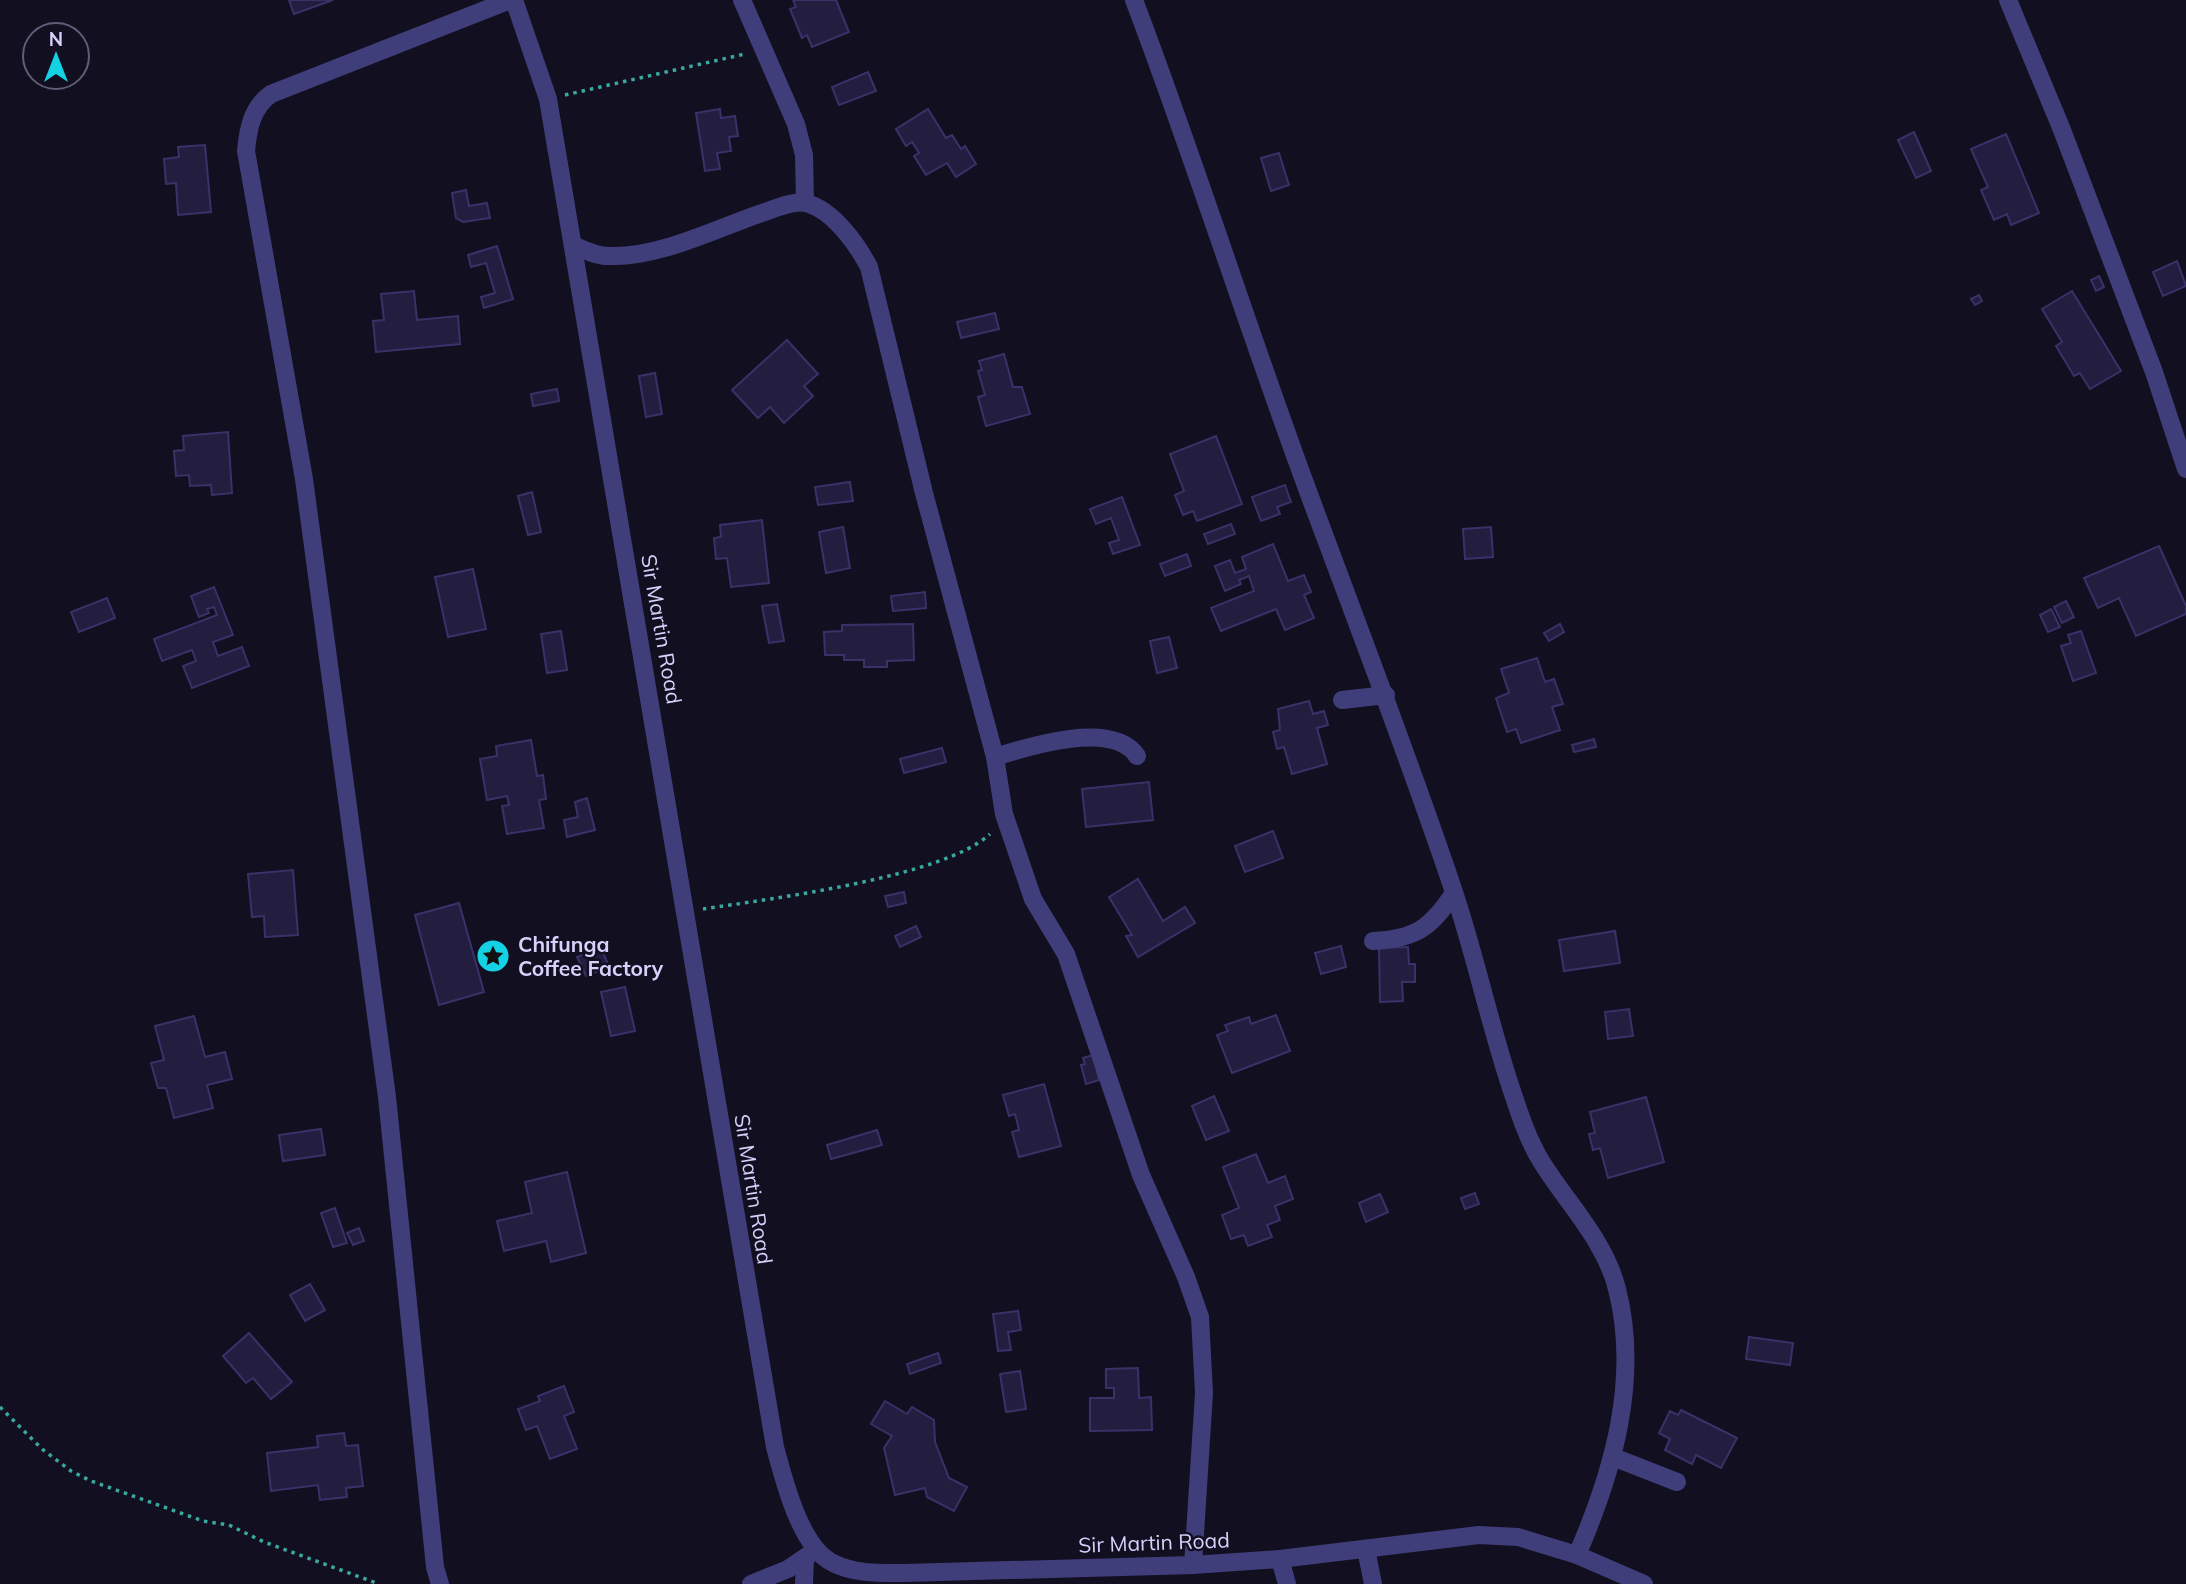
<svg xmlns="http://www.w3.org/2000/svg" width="2186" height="1584" font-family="Mulish,sans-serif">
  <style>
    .building { fill: #231d3f; stroke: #3b3169; stroke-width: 2 }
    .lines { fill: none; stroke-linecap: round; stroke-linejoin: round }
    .path { stroke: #39a8a0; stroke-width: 3.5; stroke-dasharray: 3.5 5; stroke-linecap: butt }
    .minor { stroke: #403e7a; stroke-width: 18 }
    .labels { text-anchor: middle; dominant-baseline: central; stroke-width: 5; stroke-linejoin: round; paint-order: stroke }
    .street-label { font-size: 21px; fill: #d6d1fb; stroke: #120f20 }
    .poi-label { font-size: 21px; font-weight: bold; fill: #d6d1fb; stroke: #120f20; text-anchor: start }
  </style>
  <rect width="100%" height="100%" fill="#120f20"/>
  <!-- building -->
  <g class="building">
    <path d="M 289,0 L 333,0 L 294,14 Z"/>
    <path d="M 793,0 L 836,0 L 849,32 L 812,47 L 807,35 L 802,38 L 790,9 L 796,7 Z"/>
    <path d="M 868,72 L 876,91 L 839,105 L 832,87 Z"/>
    <path d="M 720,109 L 721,118 L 735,116 L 738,136 L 729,137 L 731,151 L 717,153 L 720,169 L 705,171 L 696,113 Z"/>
    <path d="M 928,109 L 946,138 L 952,135 L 961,149 L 965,146 L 976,164 L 956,177 L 947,163 L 926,175 L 914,156 L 919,153 L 912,142 L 906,146 L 896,129 Z"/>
    <path d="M 1914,132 L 1931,171 L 1916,178 L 1898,140 Z"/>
    <path d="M 2006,134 L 2039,213 L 2011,225 L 2007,214 L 1994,220 L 1981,190 L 1988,187 L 1971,149 Z"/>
    <path d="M 205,145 L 211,212 L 178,215 L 176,183 L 166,184 L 164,159 L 179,157 L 178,147 Z"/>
    <path d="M 1279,153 L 1289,185 L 1271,191 L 1261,158 Z"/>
    <path d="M 466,190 L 469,206 L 487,203 L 490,218 L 463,222 L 456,218 L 452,193 Z"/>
    <path d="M 497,246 L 513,299 L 484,308 L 481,297 L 495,293 L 486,263 L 471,267 L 468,255 Z"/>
    <path d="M 2177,261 L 2186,286 L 2163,296 L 2153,272 Z"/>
    <path d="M 2099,276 L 2104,287 L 2096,291 L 2091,280 Z"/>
    <path d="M 414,291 L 417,320 L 458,316 L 460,344 L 376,352 L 373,321 L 384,320 L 381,294 Z"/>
    <path d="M 2072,291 L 2121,371 L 2090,389 L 2080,373 L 2074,376 L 2056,346 L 2062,342 L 2042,309 Z"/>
    <path d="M 1979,295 L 1982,301 L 1975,305 L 1971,299 Z"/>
    <path d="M 995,313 L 999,329 L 961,338 L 957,322 Z"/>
    <path d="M 787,340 L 818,374 L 804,386 L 813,396 L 784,423 L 770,407 L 758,418 L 732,390 Z"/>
    <path d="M 1004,354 L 1013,387 L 1022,387 L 1030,414 L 986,426 L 978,397 L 985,395 L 978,371 L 982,370 L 979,361 Z"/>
    <path d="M 655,373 L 662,414 L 646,417 L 639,376 Z"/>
    <path d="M 557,389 L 559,401 L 533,406 L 531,394 Z"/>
    <path d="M 228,432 L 232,493 L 212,495 L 211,485 L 190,486 L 189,475 L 176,476 L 174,451 L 184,450 L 183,436 Z"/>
    <path d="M 1216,436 L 1242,504 L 1197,521 L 1193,511 L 1183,515 L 1175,495 L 1184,491 L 1170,454 Z"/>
    <path d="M 850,482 L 853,501 L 818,505 L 815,487 Z"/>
    <path d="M 1285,485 L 1291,502 L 1277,507 L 1280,514 L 1261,521 L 1252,497 Z"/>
    <path d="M 532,492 L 541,532 L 528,535 L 518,496 Z"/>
    <path d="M 1122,497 L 1140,545 L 1113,554 L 1109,543 L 1119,540 L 1111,518 L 1096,524 L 1090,509 Z"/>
    <path d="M 762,520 L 769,583 L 731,587 L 727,558 L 716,559 L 714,538 L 721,537 L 720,525 Z"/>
    <path d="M 1231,524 L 1235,534 L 1208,544 L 1204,534 Z"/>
    <path d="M 843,527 L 850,568 L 826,573 L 819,532 Z"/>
    <path d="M 1491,527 L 1493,557 L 1465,559 L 1463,529 Z"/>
    <path d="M 1273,544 L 1288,581 L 1304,575 L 1311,592 L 1304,595 L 1314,618 L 1285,630 L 1276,609 L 1221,631 L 1211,608 L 1254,591 L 1249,576 L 1239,580 L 1241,584 L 1225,591 L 1215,566 L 1230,560 L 1235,573 L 1246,569 L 1242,557 Z"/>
    <path d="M 2159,546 L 2186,606 L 2186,614 L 2136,636 L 2119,598 L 2098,608 L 2084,578 Z"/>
    <path d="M 1187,554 L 1191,566 L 1165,576 L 1160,564 Z"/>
    <path d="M 473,569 L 486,629 L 448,637 L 435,577 Z"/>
    <path d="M 214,587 L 233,635 L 213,642 L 218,656 L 242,647 L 249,666 L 192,688 L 183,666 L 196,661 L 192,650 L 162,661 L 154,639 L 217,615 L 214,607 L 207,609 L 209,613 L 199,617 L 191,596 Z"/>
    <path d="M 925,592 L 926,608 L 893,611 L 891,596 Z"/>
    <path d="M 107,598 L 115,618 L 79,632 L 71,612 Z"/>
    <path d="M 2066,601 L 2074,617 L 2062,623 L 2054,607 Z"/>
    <path d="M 777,604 L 784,641 L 769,643 L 762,606 Z"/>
    <path d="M 2051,609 L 2060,627 L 2048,632 L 2040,615 Z"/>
    <path d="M 913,624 L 914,660 L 887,661 L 887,667 L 864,667 L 864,660 L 844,660 L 844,655 L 825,655 L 824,632 L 842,631 L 842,625 Z"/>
    <path d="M 1560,624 L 1564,632 L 1549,641 L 1544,633 Z"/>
    <path d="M 561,631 L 567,670 L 547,673 L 541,634 Z"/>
    <path d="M 2081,631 L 2096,673 L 2073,681 L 2061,646 L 2071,643 L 2068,635 Z"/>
    <path d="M 1169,637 L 1177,668 L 1157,673 L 1150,641 Z"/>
    <path d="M 1537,658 L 1545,682 L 1554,679 L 1563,704 L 1552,707 L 1560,730 L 1521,743 L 1516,729 L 1507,732 L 1496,698 L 1509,693 L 1501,669 Z"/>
    <path d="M 1309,701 L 1313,714 L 1324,711 L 1328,725 L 1317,728 L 1327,764 L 1292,774 L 1284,747 L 1277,749 L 1273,732 L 1280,730 L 1278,709 Z"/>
    <path d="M 1594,739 L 1596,747 L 1574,752 L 1572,745 Z"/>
    <path d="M 531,740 L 537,776 L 543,775 L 546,799 L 539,800 L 544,828 L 507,834 L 502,806 L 509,805 L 507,796 L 487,800 L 480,759 L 497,756 L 496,746 Z"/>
    <path d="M 942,748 L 946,762 L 904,773 L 900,759 Z"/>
    <path d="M 1149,782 L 1153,820 L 1086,827 L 1082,789 Z"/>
    <path d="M 587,798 L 595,830 L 567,837 L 564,820 L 578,817 L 575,802 Z"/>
    <path d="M 1273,831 L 1283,858 L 1245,872 L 1235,846 Z"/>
    <path d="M 293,870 L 298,935 L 265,937 L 264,916 L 252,917 L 248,874 Z"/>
    <path d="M 1138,879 L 1163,921 L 1185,907 L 1195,923 L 1138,957 L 1126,936 L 1132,935 L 1109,897 Z"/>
    <path d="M 904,892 L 906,903 L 888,907 L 885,896 Z"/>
    <path d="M 459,903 L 484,992 L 439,1005 L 415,915 Z"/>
    <path d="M 916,926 L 921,937 L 900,947 L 895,936 Z"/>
    <path d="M 1615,931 L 1620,963 L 1564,971 L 1559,940 Z"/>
    <path d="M 1341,946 L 1346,967 L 1321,974 L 1315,953 Z"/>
    <path d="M 601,947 L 609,967 L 586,976 L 577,957 Z"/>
    <path d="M 1408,947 L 1409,964 L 1415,964 L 1415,982 L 1402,982 L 1403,1001 L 1380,1002 L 1379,948 Z"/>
    <path d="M 625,987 L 635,1031 L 611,1036 L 601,992 Z"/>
    <path d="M 1629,1009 L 1633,1036 L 1608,1039 L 1605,1012 Z"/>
    <path d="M 1276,1015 L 1290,1051 L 1232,1073 L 1217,1035 L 1228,1031 L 1225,1025 L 1249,1017 L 1251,1024 Z"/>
    <path d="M 194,1016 L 205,1057 L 225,1052 L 232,1079 L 207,1085 L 213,1108 L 174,1118 L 166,1088 L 158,1088 L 151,1063 L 164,1060 L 155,1026 Z"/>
    <path d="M 1093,1055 L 1099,1080 L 1086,1084 L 1081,1065 L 1085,1064 L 1083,1058 Z"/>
    <path d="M 1044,1084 L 1061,1146 L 1019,1157 L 1012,1132 L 1019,1130 L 1015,1114 L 1009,1116 L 1003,1095 Z"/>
    <path d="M 1214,1096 L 1229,1131 L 1206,1140 L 1192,1106 Z"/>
    <path d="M 1646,1097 L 1664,1162 L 1608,1178 L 1600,1148 L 1593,1150 L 1589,1134 L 1595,1133 L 1590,1112 Z"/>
    <path d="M 321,1129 L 325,1155 L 283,1161 L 279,1135 Z"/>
    <path d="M 877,1130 L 882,1145 L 831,1159 L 827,1145 Z"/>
    <path d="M 1256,1154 L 1268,1183 L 1285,1176 L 1293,1199 L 1275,1206 L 1280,1220 L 1267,1225 L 1272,1237 L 1248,1246 L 1244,1235 L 1231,1239 L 1222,1215 L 1239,1208 L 1223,1167 Z"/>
    <path d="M 567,1172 L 586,1253 L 551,1262 L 546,1241 L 504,1251 L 497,1221 L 532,1213 L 525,1182 Z"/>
    <path d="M 1475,1193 L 1479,1204 L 1465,1209 L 1461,1198 Z"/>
    <path d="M 1380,1194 L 1388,1212 L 1366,1222 L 1359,1203 Z"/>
    <path d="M 335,1208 L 347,1243 L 333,1247 L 321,1213 Z"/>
    <path d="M 359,1228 L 364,1241 L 353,1245 L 347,1233 Z"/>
    <path d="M 310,1284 L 325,1310 L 305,1321 L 290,1295 Z"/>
    <path d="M 1018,1311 L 1021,1330 L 1008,1332 L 1011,1350 L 998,1351 L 993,1314 Z"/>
    <path d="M 249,1333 L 292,1382 L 271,1399 L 253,1378 L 246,1383 L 223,1356 Z"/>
    <path d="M 1749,1337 L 1793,1343 L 1790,1365 L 1746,1359 Z"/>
    <path d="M 938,1353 L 941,1363 L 910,1374 L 907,1364 Z"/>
    <path d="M 1138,1368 L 1139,1398 L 1151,1397 L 1152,1430 L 1090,1431 L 1090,1398 L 1114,1398 L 1114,1388 L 1106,1388 L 1106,1369 Z"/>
    <path d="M 1020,1371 L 1026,1409 L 1006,1412 L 1000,1374 Z"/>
    <path d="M 564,1386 L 574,1412 L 564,1416 L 577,1449 L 550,1459 L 537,1426 L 526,1430 L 518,1409 L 540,1401 L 538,1396 Z"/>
    <path d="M 885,1401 L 907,1414 L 912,1407 L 934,1420 L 935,1442 L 949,1478 L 967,1487 L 954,1511 L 927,1497 L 925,1488 L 895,1495 L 884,1448 L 892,1436 L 871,1424 Z"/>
    <path d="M 1681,1410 L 1737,1438 L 1721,1468 L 1696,1455 L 1692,1464 L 1665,1450 L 1670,1439 L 1659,1433 L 1670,1411 L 1678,1415 Z"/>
    <path d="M 344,1433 L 346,1446 L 358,1445 L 363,1486 L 346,1488 L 347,1497 L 320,1500 L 318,1485 L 271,1491 L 267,1453 L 318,1447 L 317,1436 Z"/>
  </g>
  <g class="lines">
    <!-- path -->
    <g class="path">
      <path d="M 565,95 L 745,54"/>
      <path d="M 703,909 C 770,899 944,877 990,834"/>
      <path d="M 0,1407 L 42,1449 L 71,1471 L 91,1481 L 203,1521 L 229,1525 L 264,1542 L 379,1584"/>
    </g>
    <!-- minor -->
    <g class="minor">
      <path d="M 514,0 L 548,99 L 775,1447 C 784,1480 800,1547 833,1563 C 854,1574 881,1573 904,1573 L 1193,1565 L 1280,1559 L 1479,1535 L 1518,1537 L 1577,1555 L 1644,1584"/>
      <path d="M 742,0 L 796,124 L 804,155 L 805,203"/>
      <path d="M 1134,0 C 1196,163 1248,330 1309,494 C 1358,626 1409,758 1454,892 C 1476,958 1490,1026 1512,1091 C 1520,1115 1528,1140 1541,1161 C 1566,1202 1605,1240 1617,1289 C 1640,1379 1613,1472 1577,1555"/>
      <path d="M 2008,0 L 2062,130 L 2154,372 L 2186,469"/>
      <path d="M 573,245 C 584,250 596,256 609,256 C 658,258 713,230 759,214 C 772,210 792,200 806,203 C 833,210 857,244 869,267 L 924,493 L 995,757 L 1004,814 L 1033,899 L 1066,954 L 1141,1175 L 1186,1277 L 1200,1317 L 1204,1393 L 1193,1565"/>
      <path d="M 1342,700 L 1386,695"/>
      <path d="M 995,757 C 1030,746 1113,720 1137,756"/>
      <path d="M 1373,941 C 1415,939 1431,928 1454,893"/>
      <path d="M 1613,1457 L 1677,1482"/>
      <path d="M 1366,1549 L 1373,1584"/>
      <path d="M 1280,1559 L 1287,1584"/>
      <path d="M 440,1584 L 435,1567 L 387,1097 L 304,479 L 246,151 C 248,129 252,107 271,94 L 510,0"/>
      <path d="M 751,1584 L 788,1569 L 816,1550"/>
      <path d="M 804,1584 L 805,1558"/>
    </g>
  </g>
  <!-- icons -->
  <defs>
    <symbol id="sight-disc" viewBox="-11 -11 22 22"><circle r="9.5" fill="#14d1e4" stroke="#120f20"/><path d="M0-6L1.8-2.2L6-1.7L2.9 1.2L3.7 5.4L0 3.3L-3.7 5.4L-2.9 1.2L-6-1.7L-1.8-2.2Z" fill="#111"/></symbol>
  </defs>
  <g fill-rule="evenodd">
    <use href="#sight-disc" x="474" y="937" width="38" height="38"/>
  </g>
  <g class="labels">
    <!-- street labels -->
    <g class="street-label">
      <text transform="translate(662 629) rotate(80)">Sir Martin Road</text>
      <text transform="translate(754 1189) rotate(81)">Sir Martin Road</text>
      <text transform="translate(1154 1542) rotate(-2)">Sir Martin Road</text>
    </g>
    <!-- poi labels -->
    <g class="poi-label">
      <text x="518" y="944">Chifunga<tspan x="518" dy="24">Coffee Factory</tspan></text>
    </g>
  </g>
  <!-- north arrow -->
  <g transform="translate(56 56)"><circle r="33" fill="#120f20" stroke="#605d78" stroke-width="2"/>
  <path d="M0-5L12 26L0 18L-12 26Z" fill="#14d1e4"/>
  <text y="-10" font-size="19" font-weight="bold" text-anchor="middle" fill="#d6d1fb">N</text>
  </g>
</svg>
